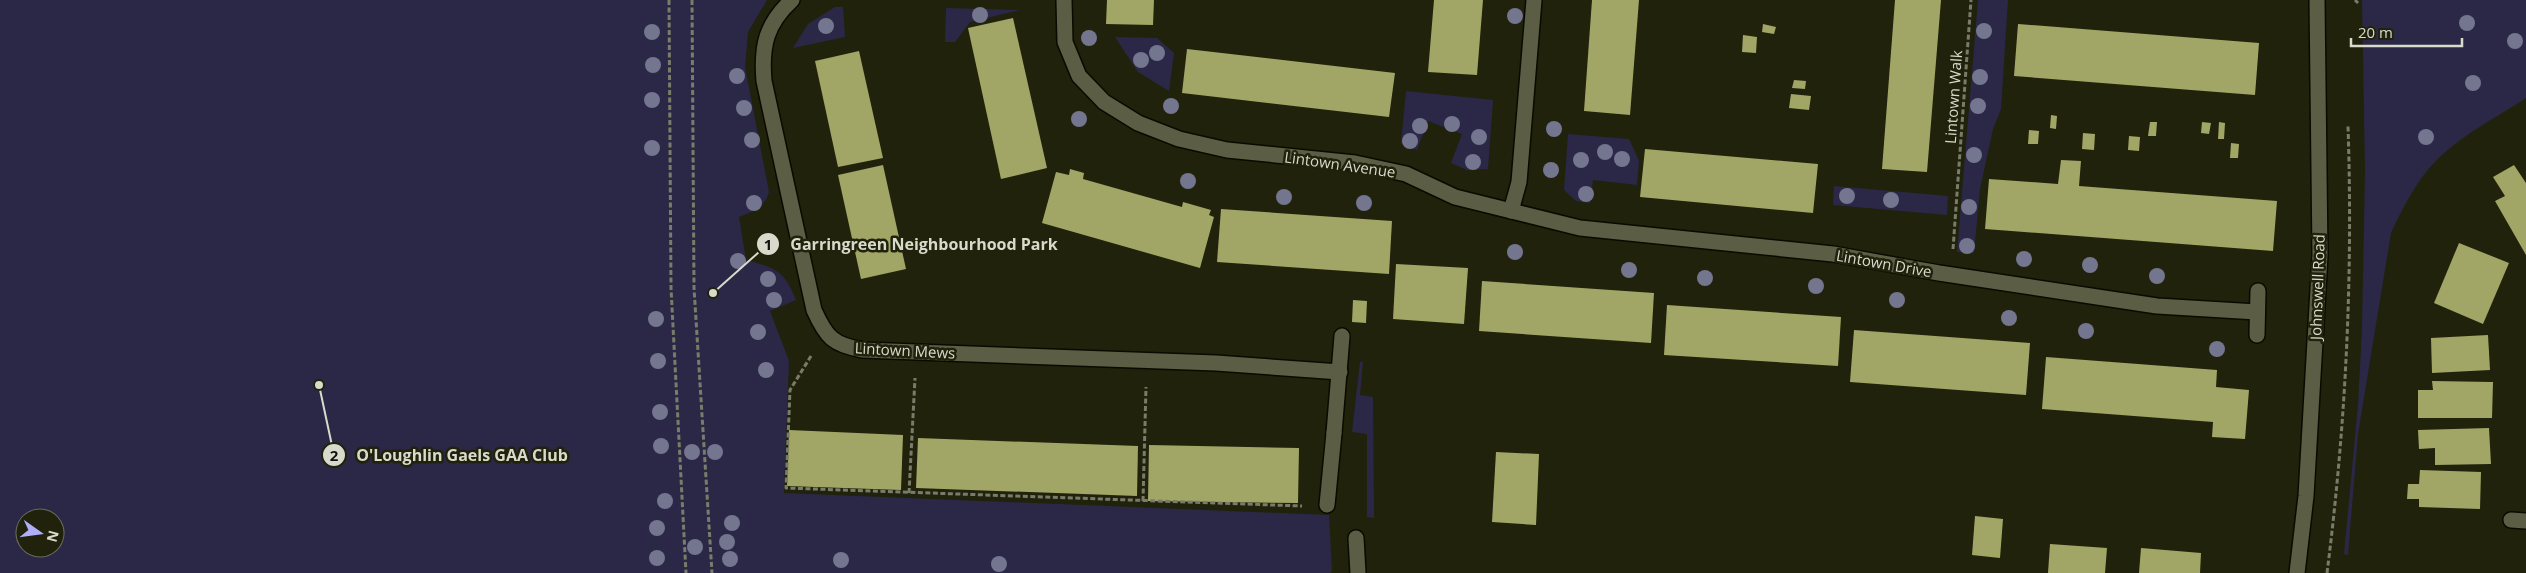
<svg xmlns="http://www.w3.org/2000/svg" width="2526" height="573" font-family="'Open Sans',sans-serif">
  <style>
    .green { fill: #2a2846; fill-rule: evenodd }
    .building { fill: #a1a666 }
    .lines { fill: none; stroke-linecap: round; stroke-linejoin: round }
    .lane-casing { stroke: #0a0b00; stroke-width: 18 }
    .street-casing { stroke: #0a0b00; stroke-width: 18 }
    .secondary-casing { stroke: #0a0b00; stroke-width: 18 }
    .path { stroke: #7a7c6a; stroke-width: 3; stroke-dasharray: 5 2.5; stroke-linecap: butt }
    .lane { stroke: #5b5d45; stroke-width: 15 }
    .street { stroke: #5b5d45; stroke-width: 15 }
    .secondary { stroke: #5b5d45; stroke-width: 15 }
    .tree { fill: #74758f }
    .labels { text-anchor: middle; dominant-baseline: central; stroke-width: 5; stroke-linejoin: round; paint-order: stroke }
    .street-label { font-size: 15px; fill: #d8dacc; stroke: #20220c }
    .leader { fill: none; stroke: #d8dacc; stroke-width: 2 }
    .callout-dot { fill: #d8dacc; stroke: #20220c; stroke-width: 2 }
    .mark-label { font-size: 15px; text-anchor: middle; font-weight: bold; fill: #111 }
    .callout-label { font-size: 16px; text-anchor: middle; font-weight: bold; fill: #d8dacc; stroke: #20220c; stroke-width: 5; stroke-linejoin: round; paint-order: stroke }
  </style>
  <rect width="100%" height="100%" fill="#20220c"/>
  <!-- green -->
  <g class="green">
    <path d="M 0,0 L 767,0 L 748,32 L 745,67 L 769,192 C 764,209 753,211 739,217 L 746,260 C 776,268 784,270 796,300 L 770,311 L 789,361 L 784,493 L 1329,515 L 1332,571 L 1330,573 L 0,573 ZM 25,518 L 55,518 L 55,548 L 25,548 Z"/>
    <path d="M 1978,0 L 2008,0 L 2001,109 L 1993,129 L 1980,189 L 1974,253 L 1957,252 Z"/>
    <path d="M 2362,0 L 2526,0 L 2526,98 C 2496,118 2459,136 2434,163 C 2417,180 2401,211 2391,233 L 2358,434 L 2348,555 L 2344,554 L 2358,405 L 2362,328 L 2365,171 Z"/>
    <path d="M 835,7 L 843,7 L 845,37 L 793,48 L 808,24 Z"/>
    <path d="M 946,8 L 1020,10 L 970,22 L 955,42 L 945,42 Z"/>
    <path d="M 1115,37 L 1157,38 L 1174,53 L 1169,91 L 1138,72 Z"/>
    <path d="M 1406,91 L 1493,100 L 1488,169 L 1467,170 L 1451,163 L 1462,134 L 1428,121 L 1417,150 L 1401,143 Z"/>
    <path d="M 1568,134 L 1629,139 L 1639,161 L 1637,185 L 1593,180 L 1590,203 L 1576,201 L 1564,190 Z"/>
    <path d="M 1834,186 L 1948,196 L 1947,215 L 1833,205 Z"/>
    <path d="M 1360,362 L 1363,362 L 1360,395 L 1373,397 L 1374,518 L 1367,517 L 1367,434 L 1352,432 Z"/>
  </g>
  <!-- building -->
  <g class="building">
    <path d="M 1107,0 L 1154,0 L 1153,25 L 1106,24 Z"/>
    <path d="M 1434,0 L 1483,0 L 1477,75 L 1428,72 Z"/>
    <path d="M 1592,0 L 1639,0 L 1630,115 L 1584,111 Z"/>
    <path d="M 1895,0 L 1941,0 L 1927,172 L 1882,169 Z"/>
    <path d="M 1013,18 L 1047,168 L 1001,179 L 968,28 Z"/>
    <path d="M 1763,24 L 1776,27 L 1774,34 L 1762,32 Z"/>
    <path d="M 2018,24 L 2259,43 L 2255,95 L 2014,76 Z"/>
    <path d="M 1743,35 L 1757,37 L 1756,53 L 1742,52 Z"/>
    <path d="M 1187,49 L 1395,73 L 1389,117 L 1182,93 Z"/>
    <path d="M 859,51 L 883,158 L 838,167 L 815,61 Z"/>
    <path d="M 1794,80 L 1806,81 L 1805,89 L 1792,88 Z"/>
    <path d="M 1791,94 L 1811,96 L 1809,110 L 1789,108 Z"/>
    <path d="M 2051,115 L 2057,116 L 2056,129 L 2050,128 Z"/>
    <path d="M 2150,122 L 2157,122 L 2156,136 L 2148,136 Z"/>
    <path d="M 2202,122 L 2211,123 L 2209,134 L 2201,133 Z"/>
    <path d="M 2219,122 L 2225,123 L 2224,139 L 2218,139 Z"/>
    <path d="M 2029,130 L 2039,131 L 2038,144 L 2028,144 Z"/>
    <path d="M 2083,133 L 2095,134 L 2094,150 L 2082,149 Z"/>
    <path d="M 2129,136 L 2140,137 L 2139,151 L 2128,150 Z"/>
    <path d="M 2231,143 L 2239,144 L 2238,158 L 2230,158 Z"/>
    <path d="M 1645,149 L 1818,164 L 1813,213 L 1640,197 Z"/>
    <path d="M 2061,160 L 2081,161 L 2079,186 L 2277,201 L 2273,251 L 1985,229 L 1989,179 L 2058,184 Z"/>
    <path d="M 883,165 L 906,269 L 861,279 L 838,175 Z"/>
    <path d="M 2514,165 L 2526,183 L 2526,255 L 2495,201 L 2505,196 L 2493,177 Z"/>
    <path d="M 1070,169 L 1084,173 L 1083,179 L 1182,207 L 1183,202 L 1211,210 L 1209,215 L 1214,217 L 1200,268 L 1042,223 L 1056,172 L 1069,175 Z"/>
    <path d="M 1221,209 L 1392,221 L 1389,274 L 1217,262 Z"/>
    <path d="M 2459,243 L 2509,263 L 2483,324 L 2434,303 Z"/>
    <path d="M 1396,264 L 1468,268 L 1464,324 L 1393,319 Z"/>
    <path d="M 1482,281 L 1654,293 L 1651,343 L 1479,331 Z"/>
    <path d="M 1353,300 L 1367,301 L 1366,323 L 1352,322 Z"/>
    <path d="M 1667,305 L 1841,317 L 1838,366 L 1664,355 Z"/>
    <path d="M 1854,330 L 2030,343 L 2026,395 L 1850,382 Z"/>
    <path d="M 2488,335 L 2490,370 L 2432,373 L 2431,338 Z"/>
    <path d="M 2046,357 L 2217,370 L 2216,387 L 2249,390 L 2245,439 L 2212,437 L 2213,422 L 2042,409 Z"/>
    <path d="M 2432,381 L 2493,382 L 2492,418 L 2418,418 L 2418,390 L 2433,390 Z"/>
    <path d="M 2489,428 L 2491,464 L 2435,465 L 2435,448 L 2419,449 L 2418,430 Z"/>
    <path d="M 789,430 L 903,435 L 901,490 L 787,486 Z"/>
    <path d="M 918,438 L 1138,446 L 1137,496 L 916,488 Z"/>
    <path d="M 1149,445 L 1299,448 L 1298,503 L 1148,501 Z"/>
    <path d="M 1496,452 L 1539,454 L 1536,525 L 1492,522 Z"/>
    <path d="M 2420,470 L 2481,472 L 2480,509 L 2419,507 L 2419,499 L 2407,499 L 2408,484 L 2419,484 Z"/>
    <path d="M 1975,516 L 2003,519 L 2000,558 L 1972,555 Z"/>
    <path d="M 2050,544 L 2107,548 L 2105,573 L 2048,573 Z"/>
    <path d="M 2141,548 L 2201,553 L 2200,573 L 2139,573 Z"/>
  </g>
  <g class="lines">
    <defs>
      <path id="lane" d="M 1327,505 L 1334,433"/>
      <g id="street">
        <path d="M 792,0 C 766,24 761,46 764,81 L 814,310 C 826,337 833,345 863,350 L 1216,363 L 1340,372"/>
        <path d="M 1064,0 L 1065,42 L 1079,76 L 1104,102 L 1138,123 L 1179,139 L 1227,150 L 1355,163 L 1406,174 L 1455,197 L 1580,228 L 1833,254 L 1939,273 L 2157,306 L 2257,312"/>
        <path d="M 1511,211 L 1519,182 L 1534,0"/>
        <path d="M 2257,335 L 2258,291"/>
        <path d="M 1334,433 L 1342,336"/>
        <path d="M 2511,520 L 2526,521"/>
        <path d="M 1356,538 L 1358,573"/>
      </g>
      <path id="secondary" d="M 2297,573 L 2306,496 L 2320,255 L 2317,0"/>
    </defs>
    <!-- lane casing -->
    <use href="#lane" class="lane-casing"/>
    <!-- street casing -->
    <use href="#street" class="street-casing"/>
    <!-- secondary casing -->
    <use href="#secondary" class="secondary-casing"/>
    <!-- path -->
    <g class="path">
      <path d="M 669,0 L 671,288 L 686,573"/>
      <path d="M 692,0 L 694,288 L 712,573"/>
      <path d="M 2355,0 L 2358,3"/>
      <path d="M 1953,249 L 1971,0"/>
      <path d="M 811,356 L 790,390 L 786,488 L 1302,506"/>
      <path d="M 909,493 L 915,378"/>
      <path d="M 1143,501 L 1146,387"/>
      <path d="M 2327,573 C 2346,424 2353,275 2348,126"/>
    </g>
    <!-- lane -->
    <use href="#lane" class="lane"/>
    <!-- street -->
    <use href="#street" class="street"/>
    <!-- secondary -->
    <use href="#secondary" class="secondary"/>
  </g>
  <!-- trees -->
  <g class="tree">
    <circle cx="980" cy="15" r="8"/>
    <circle cx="1515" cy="16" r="8"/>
    <circle cx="2467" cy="23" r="8"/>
    <circle cx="826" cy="26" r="8"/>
    <circle cx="1984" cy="31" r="8"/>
    <circle cx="652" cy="32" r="8"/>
    <circle cx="1089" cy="38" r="8"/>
    <circle cx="2515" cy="41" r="8"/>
    <circle cx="1157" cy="53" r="8"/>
    <circle cx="1141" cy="60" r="8"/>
    <circle cx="653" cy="65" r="8"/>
    <circle cx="737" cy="76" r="8"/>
    <circle cx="1980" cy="77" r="8"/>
    <circle cx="2473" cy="83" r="8"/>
    <circle cx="652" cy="100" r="8"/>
    <circle cx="1171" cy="106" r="8"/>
    <circle cx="1978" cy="106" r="8"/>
    <circle cx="744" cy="108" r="8"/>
    <circle cx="1079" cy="119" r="8"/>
    <circle cx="1452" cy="124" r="8"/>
    <circle cx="1420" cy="126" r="8"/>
    <circle cx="1554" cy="129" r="8"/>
    <circle cx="1479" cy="137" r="8"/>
    <circle cx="2426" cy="137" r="8"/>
    <circle cx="752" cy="140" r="8"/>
    <circle cx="1410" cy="141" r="8"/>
    <circle cx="652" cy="148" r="8"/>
    <circle cx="1605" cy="152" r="8"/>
    <circle cx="1974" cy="155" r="8"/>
    <circle cx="1622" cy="159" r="8"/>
    <circle cx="1581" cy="160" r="8"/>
    <circle cx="1473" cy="162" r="8"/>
    <circle cx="1551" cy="170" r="8"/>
    <circle cx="1188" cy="181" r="8"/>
    <circle cx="1586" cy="194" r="8"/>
    <circle cx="1847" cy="196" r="8"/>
    <circle cx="1284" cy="197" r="8"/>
    <circle cx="1891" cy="200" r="8"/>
    <circle cx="754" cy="203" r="8"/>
    <circle cx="1364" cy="203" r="8"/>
    <circle cx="1969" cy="207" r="8"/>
    <circle cx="1967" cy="246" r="8"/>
    <circle cx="1515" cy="252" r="8"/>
    <circle cx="2024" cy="259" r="8"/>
    <circle cx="738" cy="261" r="8"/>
    <circle cx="2090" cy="265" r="8"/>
    <circle cx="1629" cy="270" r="8"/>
    <circle cx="2157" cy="276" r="8"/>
    <circle cx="1705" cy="278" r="8"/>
    <circle cx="768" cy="279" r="8"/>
    <circle cx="1816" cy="286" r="8"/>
    <circle cx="774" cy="300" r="8"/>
    <circle cx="1897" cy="300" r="8"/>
    <circle cx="2009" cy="318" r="8"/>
    <circle cx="656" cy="319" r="8"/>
    <circle cx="2086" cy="331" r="8"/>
    <circle cx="758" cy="332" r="8"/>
    <circle cx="2217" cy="349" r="8"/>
    <circle cx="658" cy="361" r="8"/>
    <circle cx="766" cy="370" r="8"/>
    <circle cx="660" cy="412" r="8"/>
    <circle cx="661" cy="446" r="8"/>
    <circle cx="692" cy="452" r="8"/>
    <circle cx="715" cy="452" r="8"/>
    <circle cx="665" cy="501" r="8"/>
    <circle cx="732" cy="523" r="8"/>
    <circle cx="657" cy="528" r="8"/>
    <circle cx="727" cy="542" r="8"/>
    <circle cx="695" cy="547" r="8"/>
    <circle cx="657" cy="558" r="8"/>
    <circle cx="730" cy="559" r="8"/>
    <circle cx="841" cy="560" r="8"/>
    <circle cx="999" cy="564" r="8"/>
  </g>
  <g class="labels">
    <!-- street labels -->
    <g class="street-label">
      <text transform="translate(1953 97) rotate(-86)">Lintown Walk</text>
      <text transform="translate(1340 164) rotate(8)">Lintown Avenue</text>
      <text transform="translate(1884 263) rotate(10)">Lintown Drive</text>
      <text transform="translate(2317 287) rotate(-88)">Johnswell Road</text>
      <text transform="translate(905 350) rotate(3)">Lintown Mews</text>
    </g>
  </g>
  <!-- callouts -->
  <path class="leader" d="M713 293L768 244M319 385L334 455"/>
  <g class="callout-dot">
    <circle cx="713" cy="293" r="5"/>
    <circle cx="319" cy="385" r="5"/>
    <circle cx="768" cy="244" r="12"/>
    <circle cx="334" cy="455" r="12"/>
  </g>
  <g class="mark-label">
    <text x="768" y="250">1</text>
    <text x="334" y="461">2</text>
  </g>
  <g class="callout-label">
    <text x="924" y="250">Garringreen Neighbourhood Park</text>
    <text x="462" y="461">O'Loughlin Gaels GAA Club</text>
  </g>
  <!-- north arrow -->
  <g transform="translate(40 533) rotate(104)"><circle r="24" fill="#20220c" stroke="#6a6c59"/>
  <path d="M0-4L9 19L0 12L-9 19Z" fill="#afaefa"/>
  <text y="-8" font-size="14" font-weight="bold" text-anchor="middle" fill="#d8dacc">N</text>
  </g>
  <!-- scale -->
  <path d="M2351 38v8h111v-8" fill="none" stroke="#d8dacc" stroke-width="2.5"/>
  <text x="2358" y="38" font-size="15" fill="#d8dacc" stroke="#20220c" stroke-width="4" paint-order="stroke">20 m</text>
</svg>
